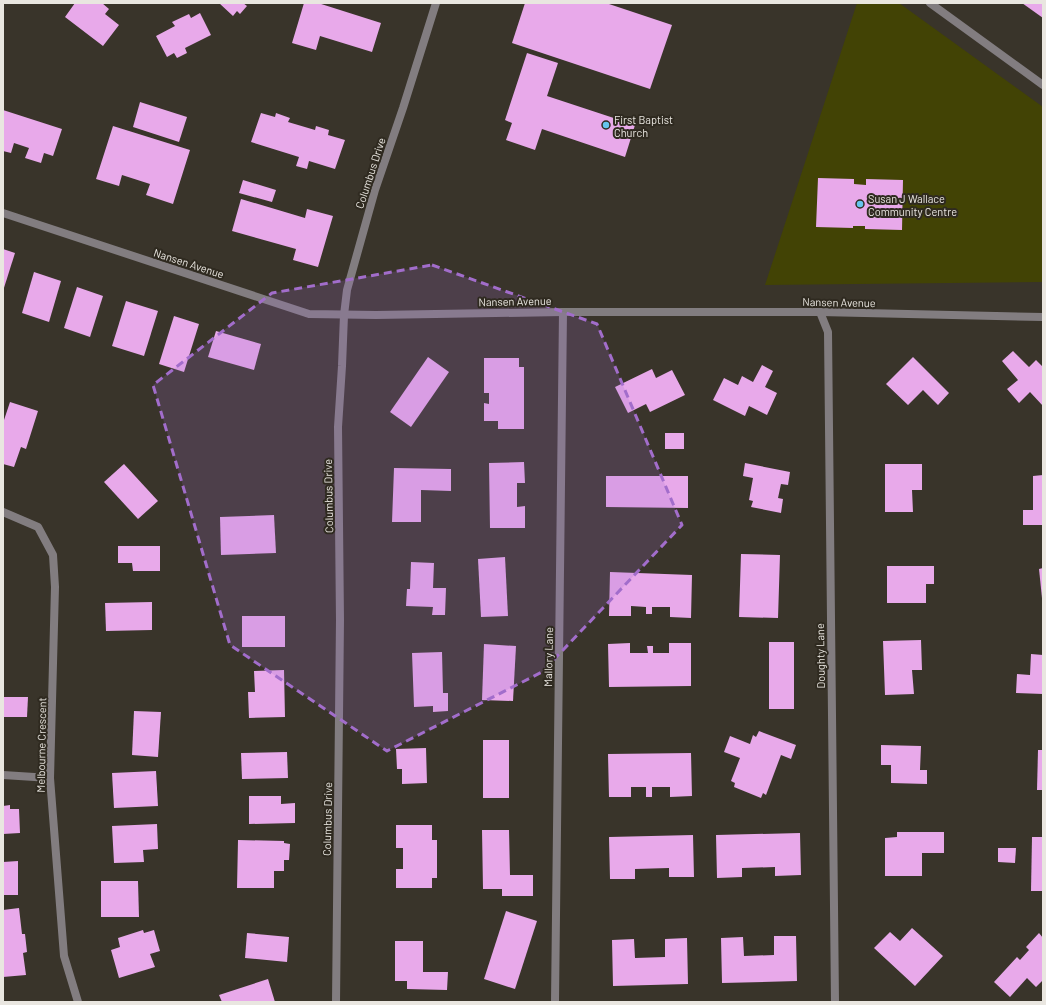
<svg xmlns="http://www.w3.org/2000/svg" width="1046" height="1005" font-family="Barlow,sans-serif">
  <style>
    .green { fill: #424305 }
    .building { fill: #e8a9ea }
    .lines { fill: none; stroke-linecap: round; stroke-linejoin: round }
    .minor { stroke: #827d80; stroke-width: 8 }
    .marked { fill: #a26dcb; fill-opacity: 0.2; stroke: #a26dcb; stroke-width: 3; stroke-dasharray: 8 5; stroke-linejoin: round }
    .poi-dot { fill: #65c5ee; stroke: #2f2a20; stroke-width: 1.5 }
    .labels { text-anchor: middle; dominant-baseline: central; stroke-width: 4; stroke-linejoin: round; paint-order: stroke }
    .poi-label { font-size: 11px; fill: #e9e6e0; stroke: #2f2a20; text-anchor: start }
    .street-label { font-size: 11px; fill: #e9e6e0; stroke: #2f2a20 }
  </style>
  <rect width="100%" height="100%" fill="#39342a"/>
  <!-- green -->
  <path class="green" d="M 857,3 L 899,3 L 1043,107 L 1043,282 L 765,285 Z"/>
  <!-- building -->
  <g class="building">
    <path d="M 75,3 L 90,3 L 92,4 L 93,3 L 102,3 L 109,9 L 105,14 L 119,25 L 103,46 L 65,17 Z"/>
    <path d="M 219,3 L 243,3 L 247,6 L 240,14 L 237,11 L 233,16 Z"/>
    <path d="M 304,3 L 318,3 L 381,23 L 372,52 L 320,36 L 316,50 L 292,43 Z"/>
    <path d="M 525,3 L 606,3 L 672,25 L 650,89 L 512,43 Z"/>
    <path d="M 1022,3 L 1043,3 L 1043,18 Z"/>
    <path d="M 200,13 L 211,35 L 185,48 L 187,53 L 177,58 L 174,53 L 167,57 L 156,36 L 175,26 L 172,22 L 189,14 L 191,18 Z"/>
    <path d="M 527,53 L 558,63 L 547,96 L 635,125 L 625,157 L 542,129 L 535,150 L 506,140 L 512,123 L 505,120 Z"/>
    <path d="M 140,102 L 187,117 L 179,142 L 133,127 Z"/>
    <path d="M 3,110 L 62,129 L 53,156 L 44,153 L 41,163 L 25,158 L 29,148 L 14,143 L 11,153 L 3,151 Z"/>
    <path d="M 261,113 L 275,117 L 276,113 L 290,118 L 288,122 L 315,130 L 316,126 L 329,130 L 328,135 L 345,140 L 335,169 L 309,161 L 307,169 L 296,166 L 299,157 L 251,142 Z"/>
    <path d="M 113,126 L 190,150 L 173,204 L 146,195 L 150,184 L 122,175 L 119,186 L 96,179 Z"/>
    <path d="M 818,178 L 854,179 L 854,184 L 866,185 L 866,179 L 903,180 L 902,230 L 865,229 L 865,226 L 853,226 L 853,228 L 816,227 Z"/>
    <path d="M 243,180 L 276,190 L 272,202 L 239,193 Z"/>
    <path d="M 241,199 L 305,218 L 307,209 L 333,216 L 318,267 L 293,260 L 296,249 L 232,231 Z"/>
    <path d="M 3,249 L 15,253 L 3,291 Z"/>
    <path d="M 34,272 L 61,281 L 49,322 L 22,313 Z"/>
    <path d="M 77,287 L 103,296 L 90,337 L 64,328 Z"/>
    <path d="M 126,301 L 158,311 L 144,356 L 112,346 Z"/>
    <path d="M 174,316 L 199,324 L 184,372 L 159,364 Z"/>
    <path d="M 216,331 L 261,344 L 254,370 L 208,357 Z"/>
    <path d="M 1013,351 L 1029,367 L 1036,360 L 1043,367 L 1043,406 L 1030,392 L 1019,403 L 1007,389 L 1018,380 L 1002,361 Z"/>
    <path d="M 428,357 L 449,372 L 411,427 L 390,412 Z"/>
    <path d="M 913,357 L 949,393 L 938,405 L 923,390 L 908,405 L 886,384 Z"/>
    <path d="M 484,358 L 519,358 L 519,367 L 524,367 L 524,429 L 498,429 L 498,421 L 484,421 L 484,403 L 489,404 L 489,393 L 484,393 Z"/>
    <path d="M 762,365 L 773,371 L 765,387 L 777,393 L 767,415 L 749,406 L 745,416 L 713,400 L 724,378 L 738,385 L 742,376 L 753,382 Z"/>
    <path d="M 652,369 L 656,378 L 672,370 L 685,395 L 650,412 L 646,404 L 628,413 L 615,387 Z"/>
    <path d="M 10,402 L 38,411 L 26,449 L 21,447 L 14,467 L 3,464 L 3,423 Z"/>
    <rect x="665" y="433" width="19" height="16"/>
    <path d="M 524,462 L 525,483 L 517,483 L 517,507 L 525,506 L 525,528 L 490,528 L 489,463 Z"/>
    <path d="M 745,463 L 790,472 L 788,485 L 781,484 L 778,498 L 783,499 L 781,513 L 751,507 L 753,501 L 749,500 L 753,478 L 743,476 Z"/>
    <path d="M 124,464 L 158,501 L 138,519 L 104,482 Z"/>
    <path d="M 885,464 L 922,464 L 922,490 L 912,490 L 913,512 L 885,512 Z"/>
    <path d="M 394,468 L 451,469 L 451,491 L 421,490 L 421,522 L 392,522 Z"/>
    <path d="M 1043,475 L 1043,525 L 1023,525 L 1023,510 L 1033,510 L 1033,476 Z"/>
    <path d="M 606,476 L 688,476 L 688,508 L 606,507 Z"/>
    <path d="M 274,515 L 276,553 L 221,555 L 220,517 Z"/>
    <path d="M 118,546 L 160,546 L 160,571 L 133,571 L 132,563 L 118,563 Z"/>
    <path d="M 741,554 L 780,555 L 778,618 L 739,617 Z"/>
    <path d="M 505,557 L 508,616 L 481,617 L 478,559 Z"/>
    <path d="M 411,562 L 434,563 L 433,588 L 446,588 L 445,615 L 432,615 L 433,607 L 406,606 L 407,589 L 410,589 Z"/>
    <path d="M 887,566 L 934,566 L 934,584 L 926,584 L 926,603 L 887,603 Z"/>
    <path d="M 1043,568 L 1043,598 L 1042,598 L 1039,569 Z"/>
    <path d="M 610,572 L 692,575 L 691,618 L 670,617 L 670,607 L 652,607 L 652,614 L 646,614 L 646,607 L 631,606 L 631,616 L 609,616 Z"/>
    <path d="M 152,602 L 152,630 L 106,631 L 105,603 Z"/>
    <rect x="242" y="616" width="43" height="31"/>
    <path d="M 921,640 L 922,670 L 912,670 L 914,694 L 885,695 L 883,641 Z"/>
    <rect x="769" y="642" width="25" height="67"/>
    <path d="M 630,643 L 630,653 L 648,653 L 647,646 L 653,646 L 653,653 L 669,653 L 669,643 L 691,643 L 691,686 L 609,687 L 608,644 Z"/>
    <path d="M 484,644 L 516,646 L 513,701 L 482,700 Z"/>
    <path d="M 442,652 L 443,693 L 448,693 L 448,711 L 433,712 L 433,706 L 414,707 L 412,653 Z"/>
    <path d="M 1031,654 L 1043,655 L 1043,694 L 1016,693 L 1017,674 L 1030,675 Z"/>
    <path d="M 284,670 L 285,717 L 249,718 L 248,692 L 255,692 L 254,671 Z"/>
    <path d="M 3,697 L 28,697 L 27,717 L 3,717 Z"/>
    <path d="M 134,711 L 161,712 L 158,757 L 132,755 Z"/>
    <path d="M 759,731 L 796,745 L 791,759 L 781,755 L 766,795 L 763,793 L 761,798 L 734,787 L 735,783 L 731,781 L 740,758 L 724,752 L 730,736 L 750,744 L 753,735 L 756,737 Z"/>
    <rect x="483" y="740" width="26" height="58"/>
    <path d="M 881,745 L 921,746 L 920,770 L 927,770 L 927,784 L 891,783 L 891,765 L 881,765 Z"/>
    <path d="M 426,748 L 427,783 L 402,784 L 402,769 L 397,769 L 396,749 Z"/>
    <path d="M 1038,750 L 1043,750 L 1043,790 L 1037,790 Z"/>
    <path d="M 287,752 L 288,778 L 242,779 L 241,753 Z"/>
    <path d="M 691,753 L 692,796 L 670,797 L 670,787 L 652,787 L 652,797 L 646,797 L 646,787 L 631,787 L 631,797 L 609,797 L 608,754 Z"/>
    <path d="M 156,771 L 158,806 L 114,808 L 112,773 Z"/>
    <path d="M 249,796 L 281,796 L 281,804 L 295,803 L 295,823 L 249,824 Z"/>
    <path d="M 10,805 L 10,809 L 19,809 L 20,833 L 3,834 L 3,806 Z"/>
    <path d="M 157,824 L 158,849 L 143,850 L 144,862 L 114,863 L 112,826 Z"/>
    <path d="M 396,825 L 432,825 L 432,840 L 437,840 L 437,878 L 432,878 L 432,888 L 396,888 L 396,869 L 403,869 L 403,848 L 396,848 Z"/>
    <path d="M 482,830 L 509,830 L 510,875 L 533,875 L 533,896 L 502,896 L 502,889 L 483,889 Z"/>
    <path d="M 897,832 L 944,832 L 944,853 L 922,853 L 922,876 L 885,876 L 885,838 L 897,837 Z"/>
    <path d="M 800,833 L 801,875 L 775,876 L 775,867 L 742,868 L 742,877 L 717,878 L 716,835 Z"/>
    <path d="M 693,835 L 694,877 L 669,877 L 669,868 L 635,869 L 635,879 L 610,879 L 609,837 Z"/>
    <path d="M 1032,837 L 1043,837 L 1043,891 L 1031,891 Z"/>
    <path d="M 238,840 L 284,841 L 284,843 L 290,844 L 289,860 L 284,860 L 284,871 L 274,871 L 274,888 L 237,888 Z"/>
    <path d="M 998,848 L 1016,848 L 1015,863 L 998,862 Z"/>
    <path d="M 18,861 L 18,895 L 3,895 L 3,862 Z"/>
    <path d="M 101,881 L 138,881 L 139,917 L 101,917 Z"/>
    <path d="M 19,908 L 22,934 L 25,934 L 27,952 L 23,953 L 26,975 L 3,977 L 3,910 Z"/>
    <path d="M 506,911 L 537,921 L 515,989 L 484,979 Z"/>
    <path d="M 912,928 L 943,956 L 915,986 L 874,948 L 890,932 L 900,941 Z"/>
    <path d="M 143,930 L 144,933 L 154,930 L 160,951 L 150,954 L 155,967 L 119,978 L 111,950 L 120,947 L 118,938 Z"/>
    <path d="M 247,933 L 289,937 L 287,962 L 245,958 Z"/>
    <path d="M 1039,933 L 1043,938 L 1043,980 L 1036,987 L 1027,978 L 1010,997 L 994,982 L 1017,957 L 1020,960 L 1029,950 L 1026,947 Z"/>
    <path d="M 774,936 L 796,936 L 797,981 L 722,983 L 721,938 L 743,937 L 744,956 L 774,955 Z"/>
    <path d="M 687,938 L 688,984 L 613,986 L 612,940 L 634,939 L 635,958 L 665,957 L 665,939 Z"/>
    <path d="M 395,941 L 423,941 L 423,972 L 448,972 L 447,990 L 407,989 L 407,981 L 395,981 Z"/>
    <path d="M 268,979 L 275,1002 L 222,1002 L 219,995 Z"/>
  </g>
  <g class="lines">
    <!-- minor -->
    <g class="minor">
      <path d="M 930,3 L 1043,85"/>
      <path d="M 3,213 L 309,314 L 376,315 L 563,312 L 820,312 L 1043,317"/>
      <path d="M 820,312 L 828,332 L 835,1002"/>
      <path d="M 3,512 L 38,527 L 53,555 L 55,587 L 50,778 L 64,956 L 78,1002"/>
      <path d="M 3,775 L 50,778"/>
      <path d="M 336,1002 L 340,620 L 338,427 L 342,366 L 344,315 L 347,290 L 375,190 L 403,108 L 436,3"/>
      <path d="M 555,1002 L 563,312"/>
    </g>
  </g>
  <!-- marked area -->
  <path class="marked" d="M 432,265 L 597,324 L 682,525 L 542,672 L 387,751 L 230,645 L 153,385 L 272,293 Z"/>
  <!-- markers -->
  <g class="poi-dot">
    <circle cx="606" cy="125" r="4"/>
    <circle cx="860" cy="204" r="4"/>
  </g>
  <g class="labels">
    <!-- poi labels -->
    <g class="poi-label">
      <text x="614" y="119">First Baptist<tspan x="614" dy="13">Church</tspan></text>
      <text x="868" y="198">Susan J Wallace<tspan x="868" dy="13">Community Centre</tspan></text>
    </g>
    <!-- street labels -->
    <g class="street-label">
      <text transform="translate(370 173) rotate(-72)">Columbus Drive</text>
      <text transform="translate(189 263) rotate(18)">Nansen Avenue</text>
      <text transform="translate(515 301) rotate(-1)">Nansen Avenue</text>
      <text transform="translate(839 302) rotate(1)">Nansen Avenue</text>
      <text transform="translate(328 496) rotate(-91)">Columbus Drive</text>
      <text transform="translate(820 656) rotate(-91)">Doughty Lane</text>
      <text transform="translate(548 657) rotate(-89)">Mallory Lane</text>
      <text transform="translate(41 745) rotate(-89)">Melbourne Crescent</text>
      <text transform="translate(327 819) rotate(-89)">Columbus Drive</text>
    </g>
  </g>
  <!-- border -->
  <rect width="1046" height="1005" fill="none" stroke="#e9e6e0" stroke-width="8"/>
</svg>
